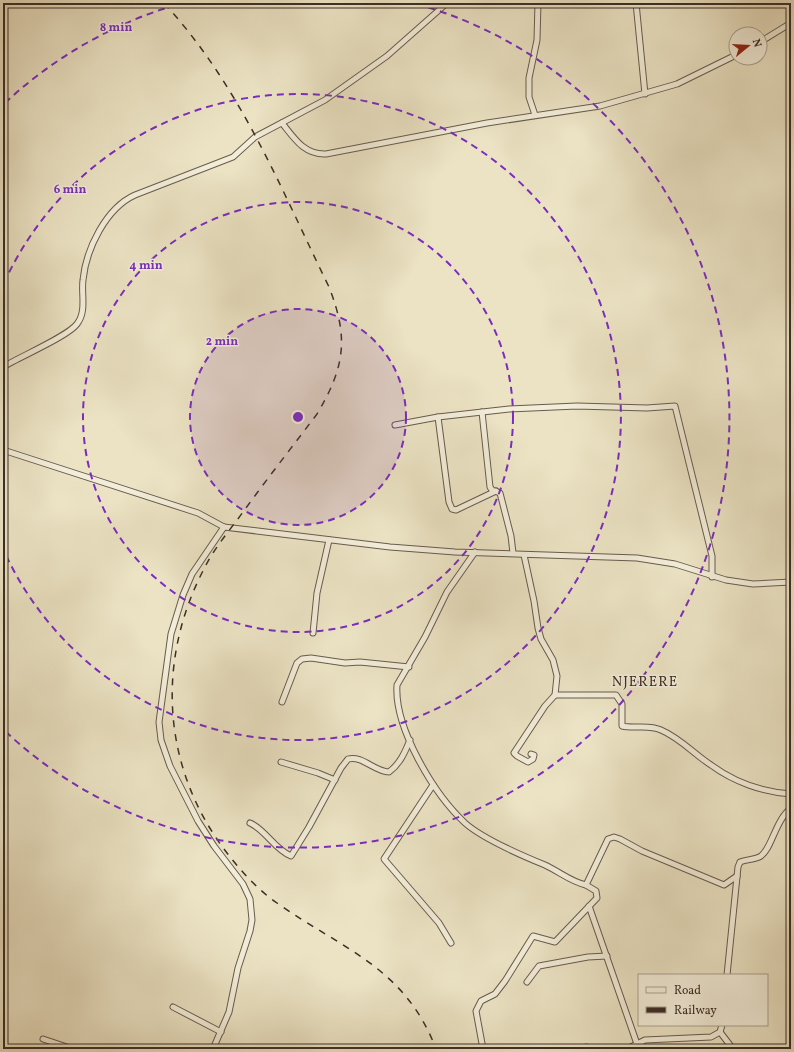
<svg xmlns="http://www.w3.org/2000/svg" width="794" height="1052" font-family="Vollkorn,serif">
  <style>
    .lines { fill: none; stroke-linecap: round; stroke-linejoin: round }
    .minor-casing { stroke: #685b4e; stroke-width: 7 }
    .minor { stroke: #f2edd9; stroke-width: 5 }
    .rail { stroke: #3c2e26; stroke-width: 1.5; stroke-dasharray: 7 7; stroke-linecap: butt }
    .ring { fill: none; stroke: #7b2cbf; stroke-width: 2; stroke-dasharray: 7 5 }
    .labels { text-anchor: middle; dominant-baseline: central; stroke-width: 3; stroke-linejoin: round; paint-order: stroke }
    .quarter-label { font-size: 14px; letter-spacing: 1px; fill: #3c2e26; stroke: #f2edd9 }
    .centre { fill: #7b2cbf; stroke: #f2edd9; stroke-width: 2 }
    .ring-label { font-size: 12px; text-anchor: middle; font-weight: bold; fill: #7b2cbf; stroke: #f2edd9; stroke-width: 3; stroke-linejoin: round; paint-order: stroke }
  </style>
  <rect width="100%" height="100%" fill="#ebe3c4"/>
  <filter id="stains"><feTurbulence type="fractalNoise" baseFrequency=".005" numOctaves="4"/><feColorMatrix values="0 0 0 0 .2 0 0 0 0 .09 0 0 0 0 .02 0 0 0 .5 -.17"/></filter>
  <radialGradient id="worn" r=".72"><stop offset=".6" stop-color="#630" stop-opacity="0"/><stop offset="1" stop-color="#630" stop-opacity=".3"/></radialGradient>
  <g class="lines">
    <defs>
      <g id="minor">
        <path d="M 636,3 L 645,94"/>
        <path d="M 760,42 L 791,23"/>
        <path d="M 535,115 L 529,97 L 529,78 L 537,40 L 538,3"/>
        <path d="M 282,123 C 294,138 304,155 326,154 L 487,123 L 600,106 L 677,84 L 736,55"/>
        <path d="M 3,367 C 19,357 67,337 77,324 C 87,311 81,294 83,280 C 86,249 106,208 135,195 L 233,157 L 255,137 L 325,100 L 387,56 L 447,3"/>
        <path d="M 482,412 L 490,487 L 492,490 L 500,493 L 511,536 L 513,553"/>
        <path d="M 438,417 L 449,502 L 452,509 L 456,510 L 496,491"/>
        <path d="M 395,425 L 438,417 L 509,409 L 577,406 L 647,408 L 675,406 L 712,556 L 712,577"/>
        <path d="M 3,450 L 198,513 L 224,527"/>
        <path d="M 475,552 L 447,592 L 425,637 L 397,685 C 394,728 434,794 465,823 C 483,839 523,856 545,865 C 560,872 571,882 586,885"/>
        <path d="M 524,555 L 534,601 L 538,628 L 541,639 L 553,660 L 557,676 L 555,695 L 545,706 L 514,753 L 517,756 L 528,762 L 533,759 L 534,755 L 531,754"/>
        <path d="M 313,633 L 317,593 L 329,540"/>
        <path d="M 555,695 L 616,695 L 622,704 L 622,726 C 634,729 649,724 661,730 C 680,738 694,754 711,765 C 734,782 763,792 791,794"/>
        <path d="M 282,702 L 297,663 L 302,659 L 311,658 L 345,663 L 360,662 L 409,667"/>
        <path d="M 281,762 L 318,773 L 335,780"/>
        <path d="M 433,785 L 384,859 L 439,923 L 451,943"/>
        <path d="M 250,823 C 266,830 274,849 291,856 L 309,827 L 341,768 L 348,759 C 362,755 375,772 389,772 C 400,764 405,752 410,740"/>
        <path d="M 589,906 L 637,1044"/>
        <path d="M 727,975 L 738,867 L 740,862 C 747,859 755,860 761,856 C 772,848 775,821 791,808"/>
        <path d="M 527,982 L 539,966 L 588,957 L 607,956"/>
        <path d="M 173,1007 L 221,1032"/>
        <path d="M 720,1032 L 733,1049"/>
        <path d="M 43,1039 L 73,1049"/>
        <path d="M 213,1049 L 229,1012 L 238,968 L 250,931 L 252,920 L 250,899 L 243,884 L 214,846 L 198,821 L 170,766 L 161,740 L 159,722 L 171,634 L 183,595 L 192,574 L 224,527 L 390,547 L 455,552 L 637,558 L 675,564 L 726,580 L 753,584 L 791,582"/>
        <path d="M 483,1049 L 476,1011 L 481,1001 L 495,994 L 505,981 L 533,936 L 555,942 L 597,898 L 596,891 L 586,885 L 608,839 L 614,837 L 620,839 L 642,851 L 724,885 L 737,876"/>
        <path d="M 577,1049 L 587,1047 L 593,1049"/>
        <path d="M 627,1049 L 645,1040 L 711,1037 L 720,1032 L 722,1025"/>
      </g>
    </defs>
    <!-- minor casing -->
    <use href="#minor" class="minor-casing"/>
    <!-- minor -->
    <use href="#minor" class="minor"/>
    <!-- rail -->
    <path class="rail" d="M 164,3 C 241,87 280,187 329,287 C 349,338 345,367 317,414 C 292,447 267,479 243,512 C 230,530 215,547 205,567 C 155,661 162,769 227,853 C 241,871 258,890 277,903 C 342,949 405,967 436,1049"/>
  </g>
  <!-- distance rings -->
  <circle cx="298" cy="417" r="108" fill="#7b2cbf" fill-opacity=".12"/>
  <g class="ring">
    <circle cx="298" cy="417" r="108"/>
    <circle cx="298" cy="417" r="215"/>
    <path d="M4 283A323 323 0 1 1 4 551"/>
    <path d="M5 103A430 430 0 0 1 179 4M417 4A430 430 0 1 1 5 731"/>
  </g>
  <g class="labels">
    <!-- quarter labels -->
    <g class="quarter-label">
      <text x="645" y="682">NJERERE</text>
    </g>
  </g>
  <circle cx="298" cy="417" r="6" class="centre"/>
  <g class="ring-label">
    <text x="116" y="31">8 min</text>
    <text x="70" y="193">6 min</text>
    <text x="146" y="269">4 min</text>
    <text x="222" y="345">2 min</text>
  </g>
  <!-- margin -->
  <rect width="794" height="1052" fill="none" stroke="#ebe3c4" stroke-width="16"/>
  <rect x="4" y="4" width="786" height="1044" fill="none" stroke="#3c2e26" stroke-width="2"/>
  <rect x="8" y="8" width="778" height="1036" fill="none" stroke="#3c2e26"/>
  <!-- legend -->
  <rect x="638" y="974" width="130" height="52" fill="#f2edd9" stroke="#a9a191"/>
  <rect x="646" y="987" width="20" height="6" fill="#f2edd9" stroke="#a9a191"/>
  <text x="674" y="994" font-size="12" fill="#3c2e26">Road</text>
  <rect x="646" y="1007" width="20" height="6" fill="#3c2e26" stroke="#a9a191"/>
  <text x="674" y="1014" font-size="12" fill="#3c2e26">Railway</text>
  <!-- north arrow -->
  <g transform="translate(748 46) rotate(72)"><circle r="19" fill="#f2edd9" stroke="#a9a191"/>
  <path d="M0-3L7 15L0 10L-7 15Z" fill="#8f2418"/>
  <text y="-6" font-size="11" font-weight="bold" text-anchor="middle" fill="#3c2e26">N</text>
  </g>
  <rect width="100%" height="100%" filter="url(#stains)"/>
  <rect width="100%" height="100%" fill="url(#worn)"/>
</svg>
